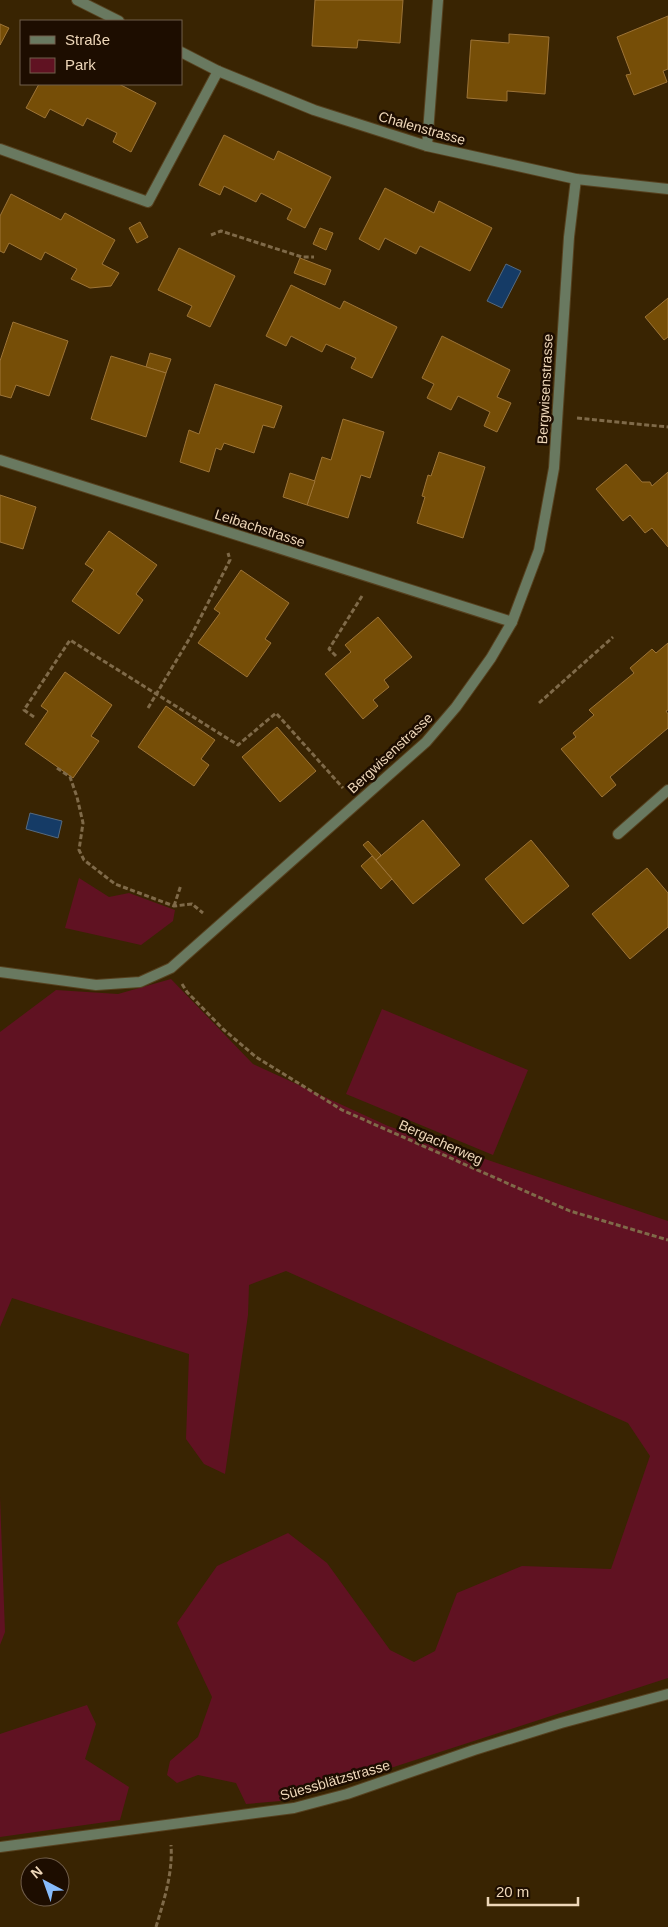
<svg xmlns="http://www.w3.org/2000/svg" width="668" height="1927" font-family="Arial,sans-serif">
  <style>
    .green { fill: #601222 }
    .water { fill: #153b66; stroke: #566a7f }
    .building { fill: #764e07; stroke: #9d7437 }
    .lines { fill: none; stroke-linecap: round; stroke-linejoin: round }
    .service-casing { stroke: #56411f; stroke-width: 12 }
    .pedestrian-casing { stroke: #56411f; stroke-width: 12 }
    .minor-casing { stroke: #56411f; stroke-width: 12 }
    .path { stroke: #7f6a49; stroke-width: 3; stroke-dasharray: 5 2.5; stroke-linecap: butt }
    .service { stroke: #697960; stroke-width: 10 }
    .pedestrian { stroke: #697960; stroke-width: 10 }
    .minor { stroke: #697960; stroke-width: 10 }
    .labels { text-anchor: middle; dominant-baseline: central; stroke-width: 5; stroke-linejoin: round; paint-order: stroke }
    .street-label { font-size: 14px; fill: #eed7b9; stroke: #1d0d00 }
  </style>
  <rect width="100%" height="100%" fill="#392402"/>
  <!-- green -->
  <g class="green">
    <path d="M 79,878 L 109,897 L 129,893 L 175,910 L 173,921 L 141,945 L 65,928 Z"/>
    <path d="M 171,979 L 253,1064 L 388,1126 L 668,1221 L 668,1678 L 292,1800 L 246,1804 L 236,1783 L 198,1775 L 177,1783 L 167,1775 L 170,1761 L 198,1737 L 212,1697 L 177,1623 L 217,1566 L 288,1533 L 327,1563 L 390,1650 L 414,1662 L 435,1651 L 457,1593 L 522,1566 L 611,1569 L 650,1456 L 628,1423 L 286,1271 L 249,1285 L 248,1315 L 225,1474 L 204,1464 L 186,1439 L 189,1354 L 12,1298 L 0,1327 L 0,1032 L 56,990 L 118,994 Z"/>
    <path d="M 382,1009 L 528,1070 L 493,1155 L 346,1094 Z"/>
    <path d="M 0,1497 L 5,1632 L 0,1645 Z"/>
    <path d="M 87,1705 L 96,1724 L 85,1759 L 129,1787 L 120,1820 L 0,1837 L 0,1734 Z"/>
  </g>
  <!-- water -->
  <g class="water">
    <path d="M 506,264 L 521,271 L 502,308 L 487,301 Z"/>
    <path d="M 30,813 L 62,821 L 58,838 L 26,829 Z"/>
  </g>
  <!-- building -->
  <g class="building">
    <path d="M 315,0 L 403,0 L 400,43 L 358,40 L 357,48 L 312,46 Z"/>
    <path d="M 668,16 L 668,69 L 663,71 L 667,82 L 634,95 L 626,75 L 631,74 L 617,37 Z"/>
    <path d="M 0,24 L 9,28 L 0,45 Z"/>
    <path d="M 509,34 L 549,37 L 545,94 L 507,91 L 507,101 L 467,98 L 471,40 L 509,43 Z"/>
    <path d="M 39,84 L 119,84 L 156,103 L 131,152 L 113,142 L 117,133 L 87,118 L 83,126 L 50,109 L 45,118 L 26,108 Z"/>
    <path d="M 224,135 L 274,160 L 278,151 L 331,177 L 305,228 L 287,219 L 292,209 L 261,193 L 256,202 L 224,186 L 220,195 L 199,185 Z"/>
    <path d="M 385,188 L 434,213 L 439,201 L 492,228 L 470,271 L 420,246 L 416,254 L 385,238 L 379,250 L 359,239 Z"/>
    <path d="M 11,194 L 61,220 L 65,213 L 115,240 L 102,264 L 119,273 L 111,286 L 90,288 L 71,279 L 77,269 L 45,252 L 41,260 L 9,243 L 4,253 L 0,251 L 0,216 Z"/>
    <path d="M 140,222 L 148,237 L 137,243 L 129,228 Z"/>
    <path d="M 320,228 L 333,233 L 326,250 L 313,244 Z"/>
    <path d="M 179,248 L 235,276 L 210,327 L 187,316 L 192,306 L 158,290 Z"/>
    <path d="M 300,258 L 331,270 L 325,285 L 294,273 Z"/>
    <path d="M 291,285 L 340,309 L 344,301 L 397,327 L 372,378 L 351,368 L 356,358 L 326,344 L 322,352 L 291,336 L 286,346 L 266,336 Z"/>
    <path d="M 668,298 L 668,337 L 664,340 L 645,317 Z"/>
    <path d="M 13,322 L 68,341 L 49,396 L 16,385 L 11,398 L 0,395 L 0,361 Z"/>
    <path d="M 442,336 L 510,370 L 497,397 L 511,403 L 497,432 L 484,426 L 490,412 L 458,396 L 451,410 L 427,398 L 434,384 L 422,378 Z"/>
    <path d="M 150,353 L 171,359 L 166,373 L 146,367 Z"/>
    <path d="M 111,356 L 166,373 L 146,437 L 91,419 Z"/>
    <path d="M 215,384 L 282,406 L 274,428 L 263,425 L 254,453 L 224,443 L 221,450 L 216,448 L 209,472 L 180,462 L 189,430 L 199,434 Z"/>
    <path d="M 343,419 L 384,432 L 370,478 L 361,475 L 348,518 L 307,505 L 322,457 L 331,460 Z"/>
    <path d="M 439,452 L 485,467 L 463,538 L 417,523 L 425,497 L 422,496 L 428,475 L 431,476 Z"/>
    <path d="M 626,464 L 642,482 L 650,482 L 652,486 L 668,472 L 668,547 L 652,528 L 645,533 L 630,515 L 623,521 L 596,489 Z"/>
    <path d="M 290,473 L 315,481 L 307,505 L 283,497 Z"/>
    <path d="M 0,495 L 36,507 L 23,549 L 0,542 Z"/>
    <path d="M 109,531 L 157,565 L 136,594 L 143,600 L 119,634 L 72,601 L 94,570 L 85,564 Z"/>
    <path d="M 241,570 L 289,603 L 265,639 L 271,643 L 247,677 L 198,643 L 220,613 L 214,609 Z"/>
    <path d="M 378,617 L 412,657 L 384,680 L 389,687 L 373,700 L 378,706 L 363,719 L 325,674 L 351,652 L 345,645 Z"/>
    <path d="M 668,643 L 668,710 L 666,711 L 668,714 L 668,728 L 610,777 L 616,785 L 602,797 L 561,749 L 576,737 L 573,733 L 594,715 L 589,710 L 634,673 L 630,668 L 652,649 L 656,653 Z"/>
    <path d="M 65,672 L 112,705 L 91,736 L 99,741 L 73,778 L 25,744 L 48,711 L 41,706 Z"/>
    <path d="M 166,706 L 215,740 L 201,759 L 209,765 L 194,786 L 138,747 Z"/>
    <path d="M 277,727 L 316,771 L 280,802 L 242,757 Z"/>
    <path d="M 423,820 L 460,865 L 413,904 L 376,860 Z"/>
    <path d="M 531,840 L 569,886 L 523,924 L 485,879 Z"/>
    <path d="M 368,841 L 381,855 L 376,860 L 363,845 Z"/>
    <path d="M 372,856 L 392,879 L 381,889 L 361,866 Z"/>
    <path d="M 647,868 L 668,893 L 668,927 L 630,959 L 592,914 Z"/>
  </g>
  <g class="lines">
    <defs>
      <g id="service">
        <path d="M 427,146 L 438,0"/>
        <path d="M 0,149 L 148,202 L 218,71"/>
        <path d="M 0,1847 L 294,1808 L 347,1794 L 474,1750 L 561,1723 L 668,1694"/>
      </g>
      <path id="pedestrian" d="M 618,834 L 668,790"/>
      <g id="minor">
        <path d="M 77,0 L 119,21"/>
        <path d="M 181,52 L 218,71 L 314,110 L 427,146 L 576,179 L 668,189"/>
        <path d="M 0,460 L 512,622"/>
        <path d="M 0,972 L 96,985 L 140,982 L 171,968 L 426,742 L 456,707 L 491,658 L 512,622 L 539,550 L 554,468 L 569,237 L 576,179"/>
      </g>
    </defs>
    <!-- service casing -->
    <use href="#service" class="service-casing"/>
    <!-- pedestrian casing -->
    <use href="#pedestrian" class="pedestrian-casing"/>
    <!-- minor casing -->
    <use href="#minor" class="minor-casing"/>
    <!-- path -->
    <g class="path">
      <path d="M 211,235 L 221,231 L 302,257 L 314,257"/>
      <path d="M 577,418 L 668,427"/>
      <path d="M 336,656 L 329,649 L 362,596"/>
      <path d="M 539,703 L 613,637"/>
      <path d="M 148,708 L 191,636 L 230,560 L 228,553"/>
      <path d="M 34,717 L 24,710 L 70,640 L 238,745 L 276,713 L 343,788"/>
      <path d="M 57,768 L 70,777 L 77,797 L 83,823 L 79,850 L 84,860 L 115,884 L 174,906 L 192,904 L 203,913"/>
      <path d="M 174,906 L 181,885"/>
      <path d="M 182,984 L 187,992 L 223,1029 L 256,1057 L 342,1110 L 570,1211 L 668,1240"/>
      <path d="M 156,1927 C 164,1900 173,1873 171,1845"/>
    </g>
    <!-- service -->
    <use href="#service" class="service"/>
    <!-- pedestrian -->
    <use href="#pedestrian" class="pedestrian"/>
    <!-- minor -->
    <use href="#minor" class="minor"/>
  </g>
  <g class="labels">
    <!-- street labels -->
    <g class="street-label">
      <text transform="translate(422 128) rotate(16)">Chalenstrasse</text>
      <text transform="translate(545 389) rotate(-87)">Bergwisenstrasse</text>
      <text transform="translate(260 528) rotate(18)">Leibachstrasse</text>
      <text transform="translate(390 753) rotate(-43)">Bergwisenstrasse</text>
      <text transform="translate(441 1142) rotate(24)">Bergacherweg</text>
      <text transform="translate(335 1780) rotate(-16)">Süessblätzstrasse</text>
    </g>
  </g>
  <!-- legend -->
  <rect x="20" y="20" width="162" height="65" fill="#1d0d00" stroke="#715e4a"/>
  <rect x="30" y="36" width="25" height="8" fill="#697960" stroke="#715e4a"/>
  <text x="65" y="45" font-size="15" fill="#eed7b9">Straße</text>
  <rect x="30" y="58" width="25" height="15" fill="#601222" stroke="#715e4a"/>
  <text x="65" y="70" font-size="15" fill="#eed7b9">Park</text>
  <!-- north arrow -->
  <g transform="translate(45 1882) rotate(319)"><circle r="24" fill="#1d0d00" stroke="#715e4a"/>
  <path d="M0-4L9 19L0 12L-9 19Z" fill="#87bbfb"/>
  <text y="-8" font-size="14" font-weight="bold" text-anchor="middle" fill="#eed7b9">N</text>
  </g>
  <!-- scale -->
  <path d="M488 1897v8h90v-8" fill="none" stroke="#eed7b9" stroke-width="2.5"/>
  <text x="496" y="1897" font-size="15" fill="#eed7b9" stroke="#1d0d00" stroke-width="4" paint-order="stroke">20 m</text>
</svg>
